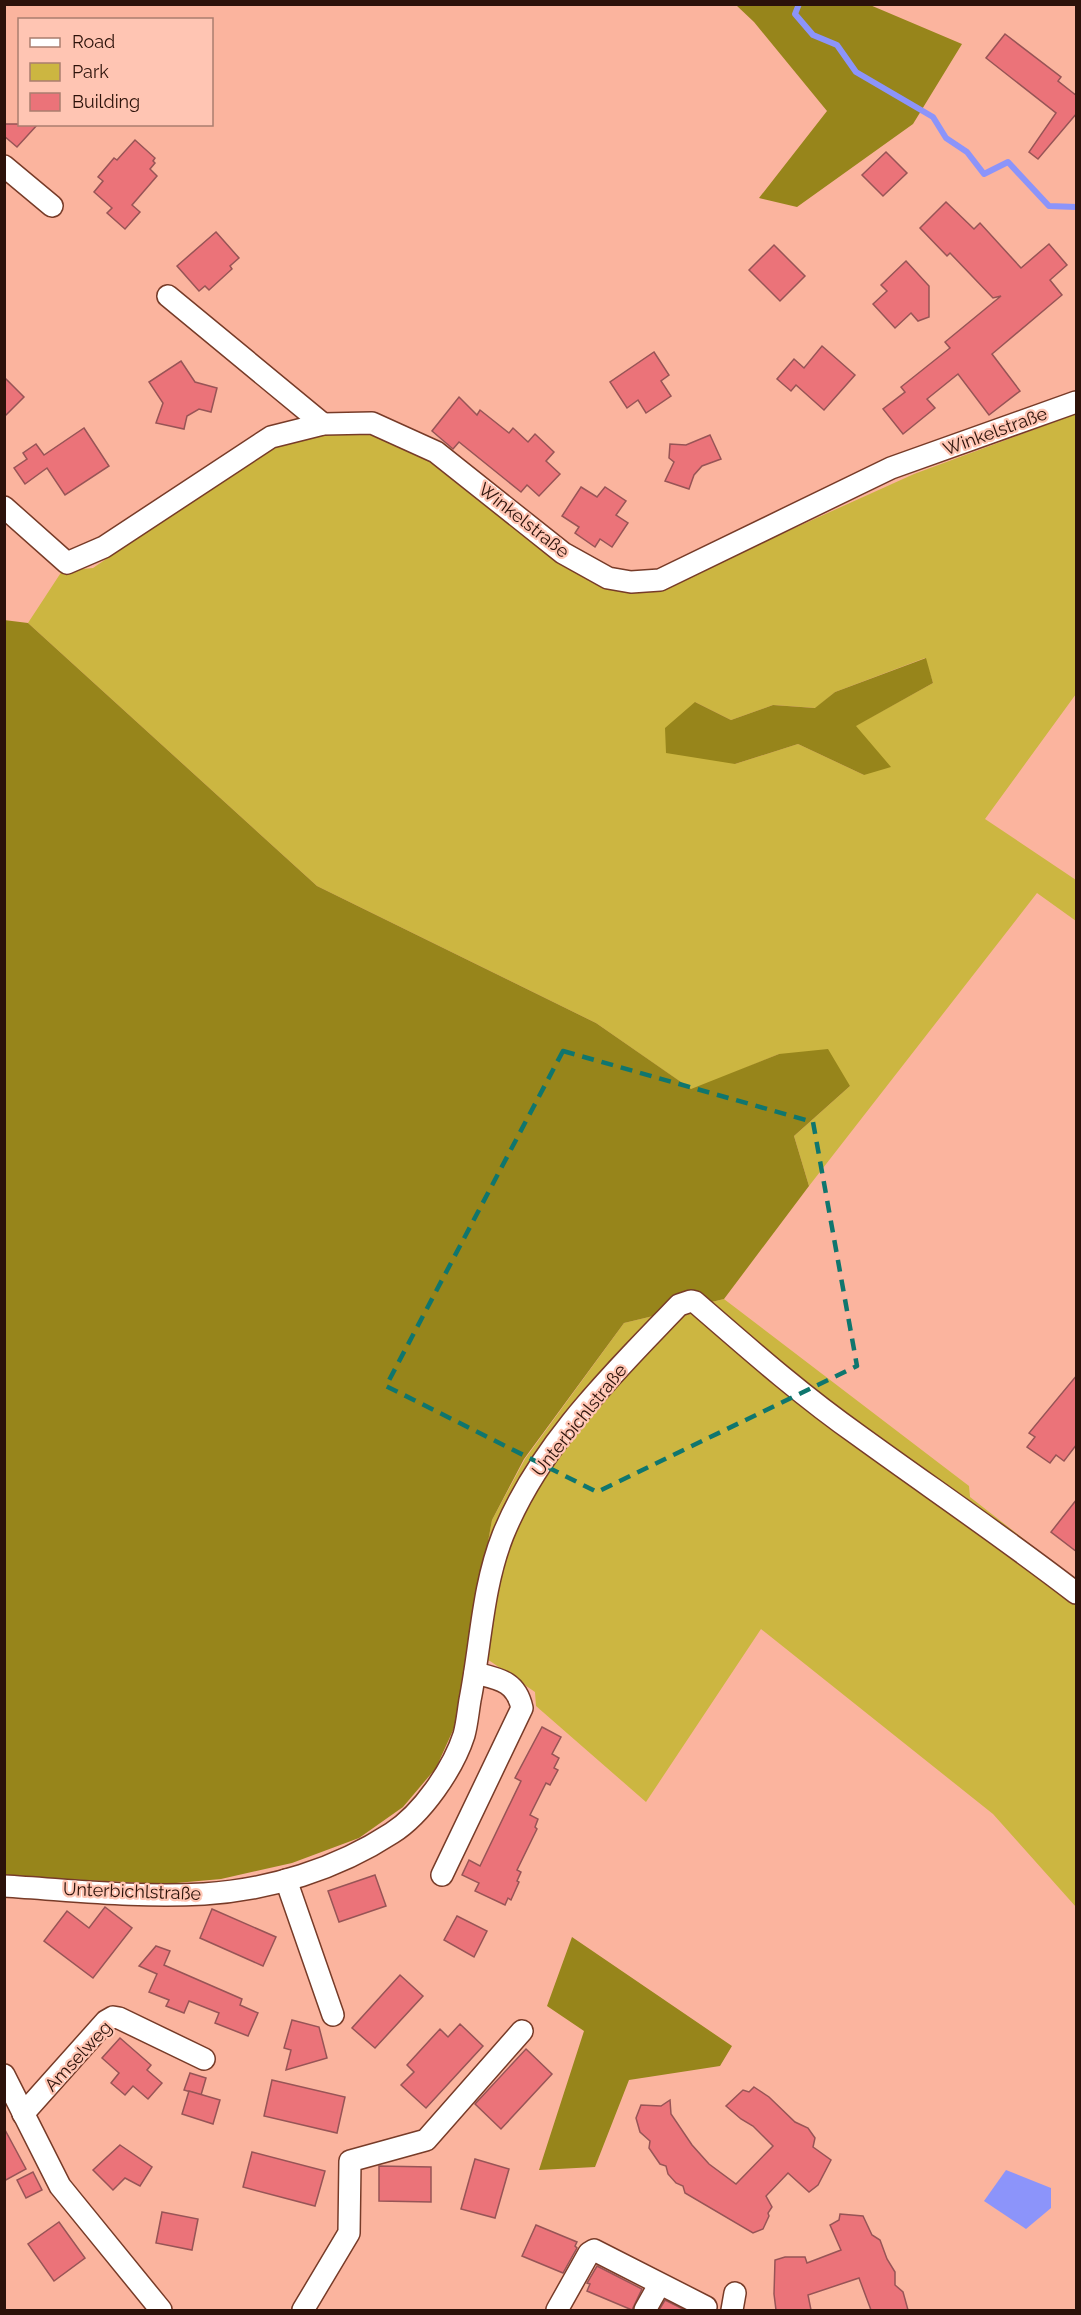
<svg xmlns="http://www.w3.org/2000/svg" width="1081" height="2315" font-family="Raleway,sans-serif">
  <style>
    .green { fill: #ccb641; fill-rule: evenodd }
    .forest { fill: #97851b }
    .water { fill: #8c94fa }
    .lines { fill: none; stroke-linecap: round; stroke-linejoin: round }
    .stream { stroke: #8c94fa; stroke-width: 6 }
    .building { fill: #eb7379; stroke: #975456; stroke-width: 1.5 }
    .minor-casing { stroke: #773b28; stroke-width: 24 }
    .minor { stroke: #fff; stroke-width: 21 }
    .marked { fill: none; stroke: #0f766e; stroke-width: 4.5; stroke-dasharray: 12 8; stroke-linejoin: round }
    .labels { text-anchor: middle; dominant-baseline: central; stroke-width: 4.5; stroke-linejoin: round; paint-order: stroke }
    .street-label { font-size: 18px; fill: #2c120a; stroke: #ffc5b3 }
  </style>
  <rect width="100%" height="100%" fill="#fbb49e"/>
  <!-- green -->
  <g class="green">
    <path d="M 1076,414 L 1076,694 L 985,819 L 1076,880 L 1076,921 L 1037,893 L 809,1186 L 794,1136 L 850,1086 L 779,1054 L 692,1090 L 596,1023 L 317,886 L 28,623 L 62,571 L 93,568 L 241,467 L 282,444 L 321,433 L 359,433 L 390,439 L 428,457 L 585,577 L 686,577 L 914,474 ZM 925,658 L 933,683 L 855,726 L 864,775 L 798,744 L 735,764 L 695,702 L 731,720 L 773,705 L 816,708 L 835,692 Z"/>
    <path d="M 724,1299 L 969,1486 L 970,1497 L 1076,1580 L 1076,1907 L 993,1814 L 761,1629 L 646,1802 L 536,1706 L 535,1692 L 490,1661 L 467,1653 L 492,1520 L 525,1459 L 624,1323 Z"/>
  </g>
  <!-- forest -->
  <g class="forest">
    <path d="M 736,5 L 870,5 L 962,44 L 913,124 L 797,207 L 759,198 L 827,111 L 754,22 Z"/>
    <path d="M 4,620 L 28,623 L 317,886 L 596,1023 L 691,1089 L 779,1054 L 828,1049 L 850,1086 L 794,1136 L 809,1186 L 724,1299 L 624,1323 L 524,1459 L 492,1520 L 454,1728 L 436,1768 L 403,1807 L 359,1838 L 292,1863 L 221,1879 L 165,1884 L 5,1876 Z"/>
    <path d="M 926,658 L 933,683 L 856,726 L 891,767 L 864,775 L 798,744 L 735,764 L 666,753 L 665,728 L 695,702 L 731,720 L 773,705 L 815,708 L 835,692 Z"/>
    <path d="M 572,1937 L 732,2046 L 720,2066 L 629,2080 L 595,2167 L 539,2170 L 584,2031 L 547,2006 Z"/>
  </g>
  <!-- water -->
  <path class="water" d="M 1006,2170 L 1051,2188 L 1051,2208 L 1026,2229 L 984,2201 Z"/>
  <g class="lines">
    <!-- stream -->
    <path class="stream" d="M 799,4 L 795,14 L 813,35 L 837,45 L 856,72 L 933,117 L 946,138 L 967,152 L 984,174 L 1008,162 L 1049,206 L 1076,207"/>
  </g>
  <!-- building -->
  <g class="building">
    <path d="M 1005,34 L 1061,77 L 1058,81 L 1077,96 L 1077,113 L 1038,159 L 1029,152 L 1056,113 L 986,58 Z"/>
    <path d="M 4,124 L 38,124 L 17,147 L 4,136 Z"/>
    <path d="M 135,140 L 155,158 L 153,161 L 155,163 L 150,169 L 157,176 L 132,205 L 140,212 L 125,229 L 107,213 L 112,208 L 94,192 L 103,181 L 98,177 L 114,158 L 117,160 Z"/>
    <path d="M 886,152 L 907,173 L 883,196 L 862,175 Z"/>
    <path d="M 946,202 L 974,229 L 980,223 L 1021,268 L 1049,244 L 1067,265 L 1050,280 L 1062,295 L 992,354 L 1020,391 L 989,415 L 958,374 L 927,399 L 935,408 L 903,434 L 883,409 L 905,392 L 901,387 L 950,348 L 945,342 L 1001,296 L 993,298 L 950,253 L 947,256 L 920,228 Z"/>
    <path d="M 216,232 L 239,258 L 230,266 L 232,269 L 209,290 L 205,286 L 199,291 L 177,266 Z"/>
    <path d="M 774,245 L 805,276 L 780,301 L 749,270 Z"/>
    <path d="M 906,261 L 929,286 L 929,317 L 918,321 L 911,313 L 895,328 L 873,304 L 887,291 L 881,285 Z"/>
    <path d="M 822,346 L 855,375 L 824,410 L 796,385 L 791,391 L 777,379 L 794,359 L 804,368 Z"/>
    <path d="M 654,352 L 669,375 L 661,381 L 671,396 L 646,413 L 638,400 L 627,408 L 610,382 Z"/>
    <path d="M 181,361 L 195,382 L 217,388 L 211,412 L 199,409 L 187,416 L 184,429 L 156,423 L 163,403 L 149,382 Z"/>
    <path d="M 4,377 L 24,397 L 4,417 Z"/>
    <path d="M 459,397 L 477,415 L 480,410 L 509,433 L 513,428 L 528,442 L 535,434 L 554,452 L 546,461 L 560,474 L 539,496 L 527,485 L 521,492 L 459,442 L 453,449 L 432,431 Z"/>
    <path d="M 84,428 L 109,466 L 65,495 L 47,468 L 25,484 L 14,468 L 27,459 L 23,453 L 36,444 L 44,455 Z"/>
    <path d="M 710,435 L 721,459 L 702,466 L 694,475 L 689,489 L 665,481 L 674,462 L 669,458 L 670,444 L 686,445 Z"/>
    <path d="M 581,487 L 597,497 L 605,487 L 626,501 L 616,515 L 628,523 L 612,547 L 600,539 L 595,547 L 575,533 L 579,527 L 562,516 Z"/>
    <path d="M 1077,1375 L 1077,1444 L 1064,1461 L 1056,1455 L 1050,1463 L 1027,1447 L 1035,1437 L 1029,1433 Z"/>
    <path d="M 1077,1499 L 1077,1552 L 1051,1532 Z"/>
    <path d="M 542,1727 L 561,1737 L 552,1754 L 559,1758 L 554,1768 L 558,1770 L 550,1785 L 546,1783 L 530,1815 L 538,1819 L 535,1827 L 537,1829 L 517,1870 L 521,1872 L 517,1881 L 519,1882 L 511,1900 L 508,1898 L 505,1905 L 475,1891 L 479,1883 L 462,1875 L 469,1860 L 480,1866 L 521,1781 L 515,1778 Z"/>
    <path d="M 375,1875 L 386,1906 L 339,1922 L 328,1891 Z"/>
    <path d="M 105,1907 L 132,1928 L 93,1978 L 44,1941 L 67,1911 L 89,1928 Z"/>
    <path d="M 212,1909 L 276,1937 L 263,1966 L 200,1938 Z"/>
    <path d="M 457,1916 L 487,1931 L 474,1957 L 444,1940 Z"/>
    <path d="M 156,1946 L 170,1951 L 164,1965 L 242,1999 L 240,2005 L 258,2013 L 248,2036 L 215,2023 L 219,2013 L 189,2001 L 184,2013 L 166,2006 L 169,2000 L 149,1992 L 157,1974 L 139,1966 Z"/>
    <path d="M 400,1975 L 423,1996 L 375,2048 L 352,2028 Z"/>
    <path d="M 292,2020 L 319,2027 L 327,2058 L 286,2070 L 291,2050 L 284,2048 Z"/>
    <path d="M 460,2024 L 483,2046 L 426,2108 L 401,2085 L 414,2072 L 407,2065 L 440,2029 L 448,2037 Z"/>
    <path d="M 120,2038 L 151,2065 L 147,2070 L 162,2083 L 148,2099 L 133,2086 L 125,2095 L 111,2083 L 119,2073 L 102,2058 Z"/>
    <path d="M 526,2049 L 552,2074 L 501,2129 L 475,2104 Z"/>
    <path d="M 190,2073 L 206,2078 L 201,2095 L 184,2090 Z"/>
    <path d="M 272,2080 L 345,2097 L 337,2133 L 264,2116 Z"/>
    <path d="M 754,2087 L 769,2097 L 795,2122 L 808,2128 L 815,2138 L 813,2147 L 831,2160 L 818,2185 L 809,2192 L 788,2173 L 766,2196 L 772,2207 L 768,2213 L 769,2216 L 763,2229 L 753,2233 L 685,2193 L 683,2186 L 676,2183 L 668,2174 L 666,2166 L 660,2164 L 649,2148 L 650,2141 L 640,2132 L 636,2118 L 641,2105 L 661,2106 L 670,2100 L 671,2114 L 692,2145 L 709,2164 L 736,2184 L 773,2146 L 753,2126 L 741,2119 L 726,2106 L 743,2090 L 749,2092 Z"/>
    <path d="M 189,2091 L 220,2100 L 213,2124 L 182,2114 Z"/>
    <path d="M 4,2128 L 26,2169 L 4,2181 Z"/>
    <path d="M 120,2145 L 152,2167 L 140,2186 L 125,2178 L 113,2190 L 93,2170 Z"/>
    <path d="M 252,2152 L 325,2171 L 315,2206 L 243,2187 Z"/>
    <path d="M 475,2159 L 509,2169 L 495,2218 L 461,2209 Z"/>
    <path d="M 379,2166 L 431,2167 L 431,2202 L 379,2201 Z"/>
    <path d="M 33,2172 L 42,2190 L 26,2198 L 17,2180 Z"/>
    <path d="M 162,2212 L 198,2219 L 192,2250 L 156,2243 Z"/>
    <path d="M 840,2214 L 863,2216 L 872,2235 L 880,2240 L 887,2259 L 895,2272 L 895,2285 L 903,2292 L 908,2310 L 871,2310 L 859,2278 L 808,2295 L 811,2310 L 776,2310 L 774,2294 L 775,2260 L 785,2257 L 805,2257 L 807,2263 L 841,2250 L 830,2225 L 839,2220 Z"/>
    <path d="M 59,2222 L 85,2258 L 54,2281 L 28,2244 Z"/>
    <path d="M 536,2225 L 577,2242 L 575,2246 L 577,2248 L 563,2273 L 522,2256 Z"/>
    <path d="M 597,2266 L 642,2289 L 632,2310 L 587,2291 L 590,2284 L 587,2283 Z"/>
    <path d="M 665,2300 L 685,2310 L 659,2310 Z"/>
  </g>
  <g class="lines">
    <defs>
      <g id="minor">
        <path d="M 4,166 L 52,206"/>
        <path d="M 168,296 L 323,424"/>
        <path d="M 4,507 L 67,563 L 104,547 L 271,437 L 323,424 L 372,423 L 436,452 L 563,553 L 608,578 L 631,582 L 660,580 L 891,468 L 1076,402"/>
        <path d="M 442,1875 L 522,1708 C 516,1681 499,1679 475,1673"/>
        <path d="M 286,1880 L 333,2015"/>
        <path d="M 4,1886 C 71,1890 138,1898 204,1894 C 269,1890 337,1869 392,1833 C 422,1814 453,1769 464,1735 C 467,1724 468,1712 470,1700 C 481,1645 482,1588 503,1535 C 540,1444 612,1375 679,1305 L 691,1301 L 695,1302 C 748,1348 801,1395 858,1435 C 931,1488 1005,1538 1076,1593"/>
        <path d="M 4,2075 L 60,2186 L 161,2310"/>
        <path d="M 23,2114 L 106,2021 L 113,2017 L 119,2018 L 204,2059"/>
        <path d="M 303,2310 L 349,2233 L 350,2161 L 426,2140 L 522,2031"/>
        <path d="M 557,2310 L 589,2253 L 594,2250 L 706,2307"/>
        <path d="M 645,2310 L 659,2285"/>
        <path d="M 732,2310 L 735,2293"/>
      </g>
    </defs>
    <!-- minor casing -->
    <use href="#minor" class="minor-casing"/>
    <!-- minor -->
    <use href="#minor" class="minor"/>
  </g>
  <!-- marked area -->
  <path class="marked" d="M 563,1051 L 813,1122 L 857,1366 L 597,1492 L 386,1386 Z"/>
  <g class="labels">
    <!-- street labels -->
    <g class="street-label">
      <text transform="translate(995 431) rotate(-20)">Winkelstraße</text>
      <text transform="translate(524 520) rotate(38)">Winkelstraße</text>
      <text transform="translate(579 1420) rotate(-51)">Unterbichlstraße</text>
      <text transform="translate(132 1891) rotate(2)">Unterbichlstraße</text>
      <text transform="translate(78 2056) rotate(-47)">Amselweg</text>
    </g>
  </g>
  <!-- border -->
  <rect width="1081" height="2315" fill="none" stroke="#2c120a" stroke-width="12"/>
  <!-- legend -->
  <rect x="18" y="18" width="195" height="108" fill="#ffc5b3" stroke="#ab7d6f" stroke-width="1.5"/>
  <rect x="30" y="38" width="30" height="9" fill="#ffffff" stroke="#ab7d6f" stroke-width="1.5"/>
  <text x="72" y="48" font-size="18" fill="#2c120a">Road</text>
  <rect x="30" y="63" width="30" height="18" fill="#ccb641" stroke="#ab7d6f" stroke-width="1.5"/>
  <text x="72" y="78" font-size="18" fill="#2c120a">Park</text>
  <rect x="30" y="93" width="30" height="18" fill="#eb7379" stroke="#ab7d6f" stroke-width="1.5"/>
  <text x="72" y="108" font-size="18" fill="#2c120a">Building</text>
</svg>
